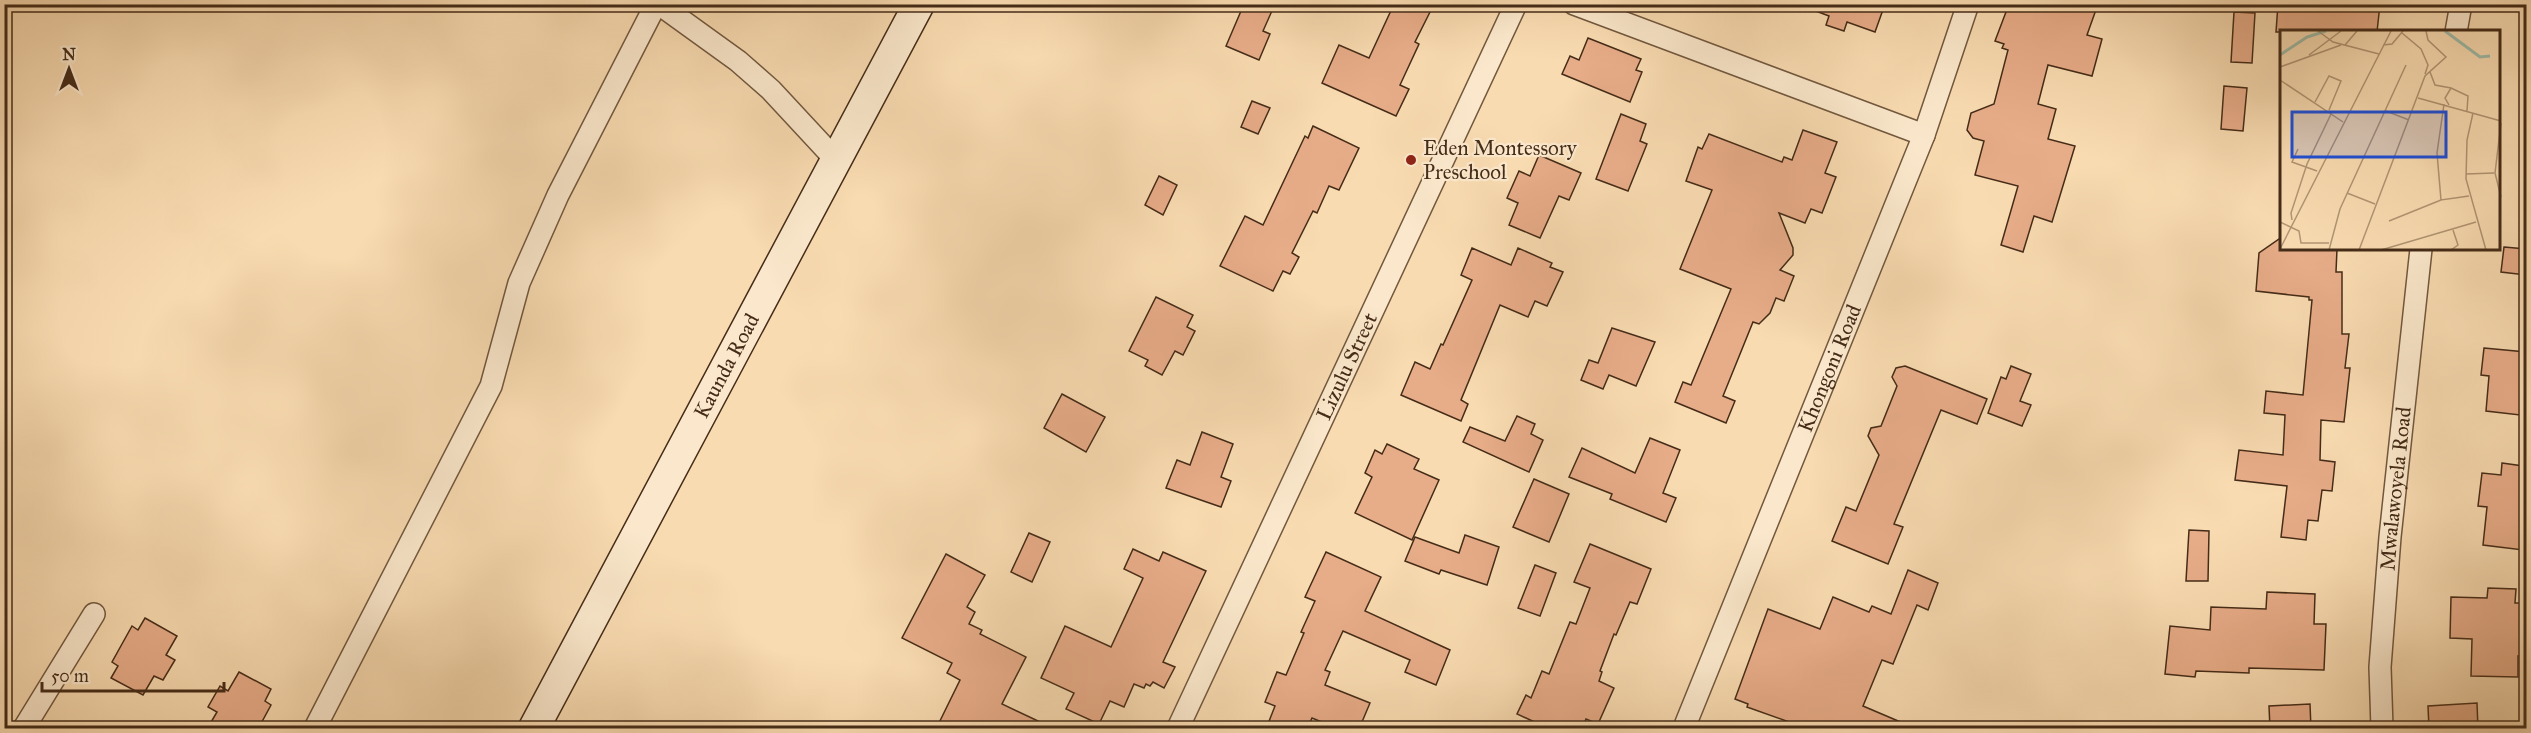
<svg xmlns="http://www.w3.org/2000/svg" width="2531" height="733" font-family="'IM FELL Great Primer',serif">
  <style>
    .building { fill: #e7ac88; stroke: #452c18; stroke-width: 1.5 }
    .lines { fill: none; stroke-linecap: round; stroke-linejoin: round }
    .street-casing { stroke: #72583e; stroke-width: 24 }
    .secondary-casing { stroke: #452c18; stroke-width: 33 }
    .street { stroke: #fbe8cc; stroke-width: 21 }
    .secondary { stroke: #fbe8cc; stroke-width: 30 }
    .poi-dot { fill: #8f2418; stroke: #fbe8cc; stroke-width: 2 }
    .labels { text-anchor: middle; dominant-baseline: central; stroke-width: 4.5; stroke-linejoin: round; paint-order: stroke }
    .poi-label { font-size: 21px; fill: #452c18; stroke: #fbe8cc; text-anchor: start }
    .street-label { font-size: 21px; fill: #452c18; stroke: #fbe8cc }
    .inset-river { fill: none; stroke: #9ebba8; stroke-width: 3 }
    .inset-road { fill: none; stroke: #b19574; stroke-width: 1.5 }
    .view { fill: #1d4ed8; fill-opacity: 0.15; stroke: #1d4ed8; stroke-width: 3 }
    .inset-edge { fill: none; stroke: #452c18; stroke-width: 3 }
  </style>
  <rect width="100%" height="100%" fill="#f9dbb1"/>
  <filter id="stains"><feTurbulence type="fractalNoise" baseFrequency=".00333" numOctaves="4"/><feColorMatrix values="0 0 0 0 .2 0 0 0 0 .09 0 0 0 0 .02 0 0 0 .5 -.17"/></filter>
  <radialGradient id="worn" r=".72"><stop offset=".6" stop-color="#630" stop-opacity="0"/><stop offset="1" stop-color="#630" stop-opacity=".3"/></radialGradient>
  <!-- building -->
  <g class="building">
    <path d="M 1244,4 L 1275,4 L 1263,31 L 1270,34 L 1259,60 L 1226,46 Z"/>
    <path d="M 1394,4 L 1434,4 L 1415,42 L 1419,44 L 1400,85 L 1409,89 L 1396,116 L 1322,83 L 1339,45 L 1369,58 Z"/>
    <path d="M 1805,4 L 1885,4 L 1875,32 L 1847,22 L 1844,31 L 1826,25 L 1829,16 L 1805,7 Z"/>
    <path d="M 2009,4 L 2098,4 L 2087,35 L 2102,39 L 2092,76 L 2048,65 L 2038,104 L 2056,109 L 2048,139 L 2075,146 L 2052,222 L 2034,216 L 2023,252 L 2001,245 L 2018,186 L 1975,175 L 1984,141 L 1973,138 L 1967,130 L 1971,113 L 1994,104 L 2008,50 L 2002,48 L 2004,44 L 1995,41 Z"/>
    <path d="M 2278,4 L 2380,4 L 2377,32 L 2276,32 Z"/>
    <path d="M 2234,12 L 2255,13 L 2252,63 L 2231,62 Z"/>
    <path d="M 1588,38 L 1641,59 L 1636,70 L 1642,72 L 1630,102 L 1562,74 L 1570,56 L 1579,60 Z"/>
    <path d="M 2224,86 L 2247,88 L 2243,131 L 2221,129 Z"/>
    <path d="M 1252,101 L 1270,108 L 1258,134 L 1241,127 Z"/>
    <path d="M 1621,114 L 1646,124 L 1640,141 L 1647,144 L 1628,191 L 1596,179 Z"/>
    <path d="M 1313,126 L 1359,148 L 1339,190 L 1329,186 L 1317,213 L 1313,211 L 1292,253 L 1299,257 L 1290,274 L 1283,271 L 1273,291 L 1220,266 L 1245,216 L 1263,225 L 1305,136 L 1308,138 Z"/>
    <path d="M 1803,130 L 1837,142 L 1825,173 L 1836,177 L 1822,213 L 1811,209 L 1805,223 L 1779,213 L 1793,248 L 1793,255 L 1780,270 L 1794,276 L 1784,301 L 1776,298 L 1770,313 L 1759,324 L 1753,322 L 1723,396 L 1735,401 L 1726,423 L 1675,402 L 1683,382 L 1691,385 L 1731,289 L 1680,269 L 1712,190 L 1686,181 L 1698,147 L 1702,149 L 1709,134 L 1782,162 L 1784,157 L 1792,160 Z"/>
    <path d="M 1539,155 L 1581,173 L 1569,200 L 1559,196 L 1540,238 L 1509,225 L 1518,203 L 1507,198 L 1519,171 L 1530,176 Z"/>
    <path d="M 1159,176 L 1177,185 L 1163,215 L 1145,205 Z"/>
    <path d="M 2282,237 L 2282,249 L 2337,249 L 2336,272 L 2342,272 L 2342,334 L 2349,334 L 2345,368 L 2350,368 L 2344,422 L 2321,420 L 2320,460 L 2335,462 L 2332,491 L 2322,490 L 2318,521 L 2308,520 L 2306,540 L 2281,537 L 2287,486 L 2235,480 L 2239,450 L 2283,455 L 2285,415 L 2264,413 L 2266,391 L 2303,395 L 2312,300 L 2309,300 L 2309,297 L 2256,291 L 2259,253 Z"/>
    <path d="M 2504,247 L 2526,249 L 2526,275 L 2501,272 Z"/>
    <path d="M 1472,248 L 1511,265 L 1518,248 L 1552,263 L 1550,267 L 1563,272 L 1547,306 L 1535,301 L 1528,317 L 1500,305 L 1461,400 L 1468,404 L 1461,421 L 1401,395 L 1415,362 L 1430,369 L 1441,344 L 1443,345 L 1472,280 L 1461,275 Z"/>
    <path d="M 1156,297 L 1193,315 L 1187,327 L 1195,331 L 1183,355 L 1175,351 L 1162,375 L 1145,366 L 1148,360 L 1129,351 Z"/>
    <path d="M 1612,328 L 1655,342 L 1636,386 L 1609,375 L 1603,389 L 1581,380 L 1589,360 L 1598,363 Z"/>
    <path d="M 2484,348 L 2526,352 L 2526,385 L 2523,384 L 2520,415 L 2486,411 L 2489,376 L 2481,375 Z"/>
    <path d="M 1905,366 L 1987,399 L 1977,424 L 1941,410 L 1894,524 L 1903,527 L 1888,564 L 1832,541 L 1846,507 L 1856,511 L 1879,455 L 1868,436 L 1871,428 L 1881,426 L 1897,386 L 1892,377 L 1896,368 Z"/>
    <path d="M 2011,366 L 2031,374 L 2020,401 L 2031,405 L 2022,426 L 1988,413 L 2001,377 L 2006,379 Z"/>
    <path d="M 1062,394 L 1105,417 L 1086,452 L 1044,428 Z"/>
    <path d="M 1517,416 L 1535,424 L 1531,434 L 1543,440 L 1529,472 L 1463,442 L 1470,427 L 1505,441 Z"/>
    <path d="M 1202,432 L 1233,444 L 1221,477 L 1231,481 L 1221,507 L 1166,488 L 1177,460 L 1190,465 Z"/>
    <path d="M 1650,438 L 1680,450 L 1663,493 L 1676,498 L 1666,522 L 1610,499 L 1612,494 L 1569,477 L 1582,448 L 1635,473 Z"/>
    <path d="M 1387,444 L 1419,459 L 1414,469 L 1439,480 L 1412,540 L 1355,513 L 1372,477 L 1365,473 L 1375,450 L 1382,454 Z"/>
    <path d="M 2502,463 L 2523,466 L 2522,476 L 2526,476 L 2523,550 L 2483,545 L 2487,507 L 2478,506 L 2482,473 L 2501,475 Z"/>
    <path d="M 1534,479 L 1569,494 L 1549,542 L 1513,527 Z"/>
    <path d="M 2189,530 L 2209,531 L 2208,581 L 2186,581 Z"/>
    <path d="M 1029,533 L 1050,542 L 1032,582 L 1011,572 Z"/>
    <path d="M 1465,535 L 1499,547 L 1487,585 L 1441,570 L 1439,574 L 1405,561 L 1415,537 L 1459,553 Z"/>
    <path d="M 1590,544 L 1651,569 L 1637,604 L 1630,602 L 1616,635 L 1614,634 L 1600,671 L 1602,672 L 1599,681 L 1614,688 L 1598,724 L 1586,719 L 1582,729 L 1550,729 L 1517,714 L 1526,695 L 1531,698 L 1542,671 L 1549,674 L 1570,622 L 1576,624 L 1590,588 L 1574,582 Z"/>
    <path d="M 1133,549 L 1159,561 L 1163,552 L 1206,571 L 1163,662 L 1175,667 L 1164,688 L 1153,682 L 1150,686 L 1146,684 L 1144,688 L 1134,684 L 1124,707 L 1110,701 L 1099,724 L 1066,709 L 1074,693 L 1041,678 L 1065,626 L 1111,647 L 1143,578 L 1124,569 Z"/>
    <path d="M 1326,552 L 1381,577 L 1365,611 L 1450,650 L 1436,685 L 1405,672 L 1410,660 L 1343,631 L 1325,670 L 1330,672 L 1325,685 L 1370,703 L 1359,729 L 1339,729 L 1312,718 L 1307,729 L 1266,729 L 1275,706 L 1265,702 L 1277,672 L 1286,675 L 1304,633 L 1301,632 L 1315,601 L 1305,597 Z"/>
    <path d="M 946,554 L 985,575 L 967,607 L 975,612 L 969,624 L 982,630 L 980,634 L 1026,657 L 1002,704 L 1055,729 L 936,729 L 960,680 L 947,673 L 952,663 L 902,638 Z"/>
    <path d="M 1535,565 L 1556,573 L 1540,616 L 1518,608 Z"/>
    <path d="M 1908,570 L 1938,583 L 1928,610 L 1917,605 L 1893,664 L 1882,660 L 1863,706 L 1917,729 L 1809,729 L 1747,707 L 1748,704 L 1735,699 L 1768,609 L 1820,629 L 1833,597 L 1869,612 L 1872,606 L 1891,614 Z"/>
    <path d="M 2488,588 L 2516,589 L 2515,603 L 2526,603 L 2526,656 L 2518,656 L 2518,677 L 2471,676 L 2472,639 L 2450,638 L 2451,597 L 2487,598 Z"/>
    <path d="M 2267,592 L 2315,594 L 2314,624 L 2326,624 L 2324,670 L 2249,668 L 2249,673 L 2196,671 L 2195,677 L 2165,674 L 2170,626 L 2210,630 L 2211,607 L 2266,609 Z"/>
    <path d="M 145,618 L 177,636 L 166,655 L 175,660 L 163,680 L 154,676 L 143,695 L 111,678 L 118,666 L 112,662 L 132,626 L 138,630 Z"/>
    <path d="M 239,672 L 271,689 L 265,701 L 271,705 L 258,729 L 207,729 L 217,712 L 208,707 L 220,686 L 228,691 Z"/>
    <path d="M 2477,703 L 2478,729 L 2429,729 L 2428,706 Z"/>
    <path d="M 2310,704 L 2311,729 L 2270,729 L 2269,706 Z"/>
  </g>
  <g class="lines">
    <defs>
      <g id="street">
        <path d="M 659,4 L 738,61 L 771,90 L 836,160"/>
        <path d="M 1574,4 L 1924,135"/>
        <path d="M 2456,32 L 2461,4"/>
        <path d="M 24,728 L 94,614"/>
        <path d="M 315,728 L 491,386 L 519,283 L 558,195 L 656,4"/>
        <path id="s1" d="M 1178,728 L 1516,4"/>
        <path id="s2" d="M 1684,728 L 1924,135 L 1968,4"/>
        <path id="s3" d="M 2382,728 L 2380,667 L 2390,537 L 2421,249"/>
      </g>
      <g id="secondary">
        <path id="s4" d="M 534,728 L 919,4"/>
      </g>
    </defs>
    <!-- street casing -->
    <use href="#street" class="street-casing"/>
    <!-- secondary casing -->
    <use href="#secondary" class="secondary-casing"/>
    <!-- street -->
    <use href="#street" class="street"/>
    <!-- secondary -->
    <use href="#secondary" class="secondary"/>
  </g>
  <!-- markers -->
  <circle class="poi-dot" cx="1411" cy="160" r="6"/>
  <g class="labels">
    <!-- poi labels -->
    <g class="poi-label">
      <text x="1423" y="148">Eden Montessory<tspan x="1423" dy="24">Preschool</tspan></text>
    </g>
    <!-- street labels -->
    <g class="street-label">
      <text stroke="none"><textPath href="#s4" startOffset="410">Kaunda Road</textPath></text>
      <text stroke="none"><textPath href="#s1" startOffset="399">Lizulu Street</textPath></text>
      <text stroke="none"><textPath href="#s2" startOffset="388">Khongoni Road</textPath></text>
      <text stroke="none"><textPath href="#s3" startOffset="240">Mwalawoyela Road</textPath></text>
    </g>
  </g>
  <!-- overview -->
  <g transform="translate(2280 30)">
    <rect width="220" height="220" fill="#f9dbb1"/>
    <path class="inset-river" d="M 165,1 L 200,27 L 210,26M 0,25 L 27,7 L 46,1"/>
    <path class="inset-road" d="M 38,1 L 53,12 L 99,24M 122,3 L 141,19 L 148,35 L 145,44M 65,15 L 77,1M 103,15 L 112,14 L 123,1M 29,25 L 61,1M 0,37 L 61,15M 150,42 L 155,55 L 171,58M 0,50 L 63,92M 138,68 L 221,91M 35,72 L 49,46 L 61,51 L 49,80M 164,74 L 157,123 L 161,170 L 189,166M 169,75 L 165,68 L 171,58 L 188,66 L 187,81M 106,81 L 129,90M 193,83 L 187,110 L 186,149 L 206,220M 221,93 L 215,143 L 221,167M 18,119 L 12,132 L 37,141M 186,144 L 214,143M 67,163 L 95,174M 12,190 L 11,183 L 27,134 L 52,82M 109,191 L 161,170M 0,192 L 19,201 L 21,213 L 49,213M 0,219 L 111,1M 49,220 L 60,179 L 126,35M 79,220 L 145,46 L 166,27 L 148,10 L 146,1M 101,220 L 196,192M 171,220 L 178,215 L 173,200"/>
    <path class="view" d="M 12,82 L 166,82 L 166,127 L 12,127 Z"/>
    <rect width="220" height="220" class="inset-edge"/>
  </g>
  <!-- margin -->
  <rect width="2531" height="733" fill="none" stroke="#f9dbb1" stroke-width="24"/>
  <rect x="6" y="6" width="2519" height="721" fill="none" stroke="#452c18" stroke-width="3"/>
  <rect x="12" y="12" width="2507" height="709" fill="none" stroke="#452c18" stroke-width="1.5"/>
  <!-- north arrow -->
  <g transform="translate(69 69)" stroke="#fbe8cc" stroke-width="4.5" paint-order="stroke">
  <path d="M0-4.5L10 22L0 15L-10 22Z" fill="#452c18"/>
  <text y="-9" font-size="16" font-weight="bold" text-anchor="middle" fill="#452c18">N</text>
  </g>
  <!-- scale -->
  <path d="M42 682v9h182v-9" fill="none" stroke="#452c18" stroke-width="3"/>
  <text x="51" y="682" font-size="18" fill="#452c18" stroke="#fbe8cc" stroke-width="4.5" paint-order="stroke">50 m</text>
  <rect width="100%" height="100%" filter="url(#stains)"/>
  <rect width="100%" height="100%" fill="url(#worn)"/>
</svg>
